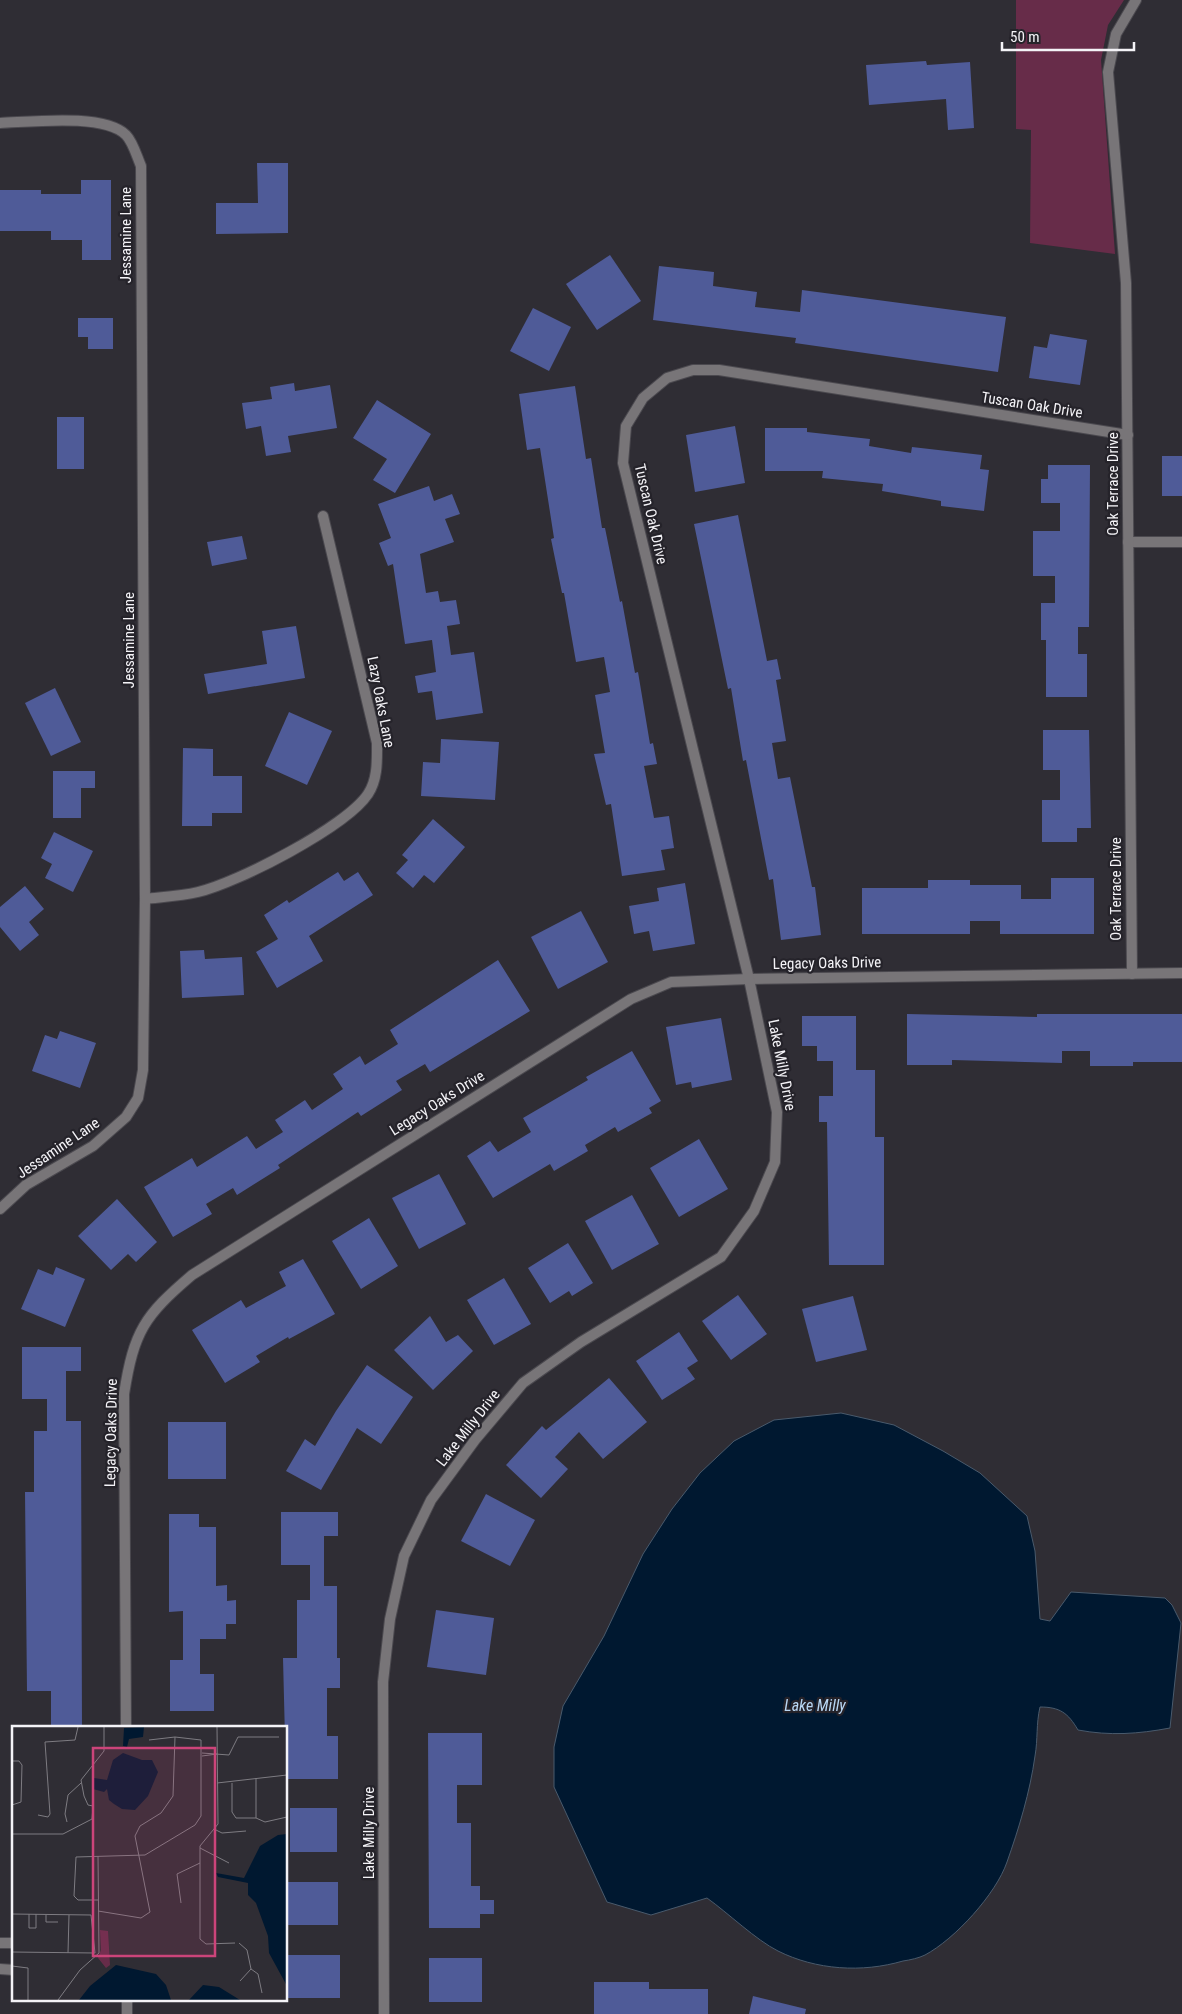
<svg xmlns="http://www.w3.org/2000/svg" width="1182" height="2014" font-family="'Roboto Condensed',sans-serif">
  <style>
    .green { fill: #672c49 }
    .water { fill: #001830; stroke: #495a6c }
    .building { fill: #4f5b98 }
    .lines { fill: none; stroke-linecap: round; stroke-linejoin: round }
    .minor-casing { stroke: #4b494f; stroke-width: 12 }
    .minor { stroke: #787578; stroke-width: 10 }
    .labels { text-anchor: middle; dominant-baseline: central; stroke-width: 4.5; stroke-linejoin: round; paint-order: stroke }
    .street-label { font-size: 15px; fill: #f4f3f7; stroke: #25232a }
    .water-label { font-size: 16px; font-style: italic; fill: #b9d7f4; stroke: #25232a }
    .inset-road { fill: none; stroke: #7e7c82; stroke-width: 1 }
    .view { fill: #cc447a; fill-opacity: 0.15; stroke: #cc447a; stroke-width: 2.5 }
    .inset-edge { fill: none; stroke: #f4f3f7; stroke-width: 2.5 }
  </style>
  <rect width="100%" height="100%" fill="#2f2d34"/>
  <!-- green -->
  <path class="green" d="M 1016,0 L 1124,0 L 1108,25 L 1101,60 L 1115,254 L 1030,243 L 1031,130 L 1016,129 Z"/>
  <!-- water -->
  <path class="water" d="M 841,1413 L 894,1425 L 943,1451 L 980,1473 L 1027,1516 L 1035,1551 L 1040,1619 L 1050,1621 L 1071,1592 L 1165,1598 L 1172,1605 L 1181,1623 L 1170,1728 C 1138,1734 1110,1736 1078,1730 C 1068,1713 1060,1707 1040,1707 C 1036,1724 1038,1739 1035,1756 C 1030,1792 1019,1828 1007,1862 C 996,1894 955,1939 925,1955 C 919,1958 910,1960 903,1961 C 862,1973 816,1970 778,1951 C 756,1940 728,1913 707,1898 L 651,1915 L 607,1902 L 554,1787 L 554,1747 L 563,1706 L 604,1636 L 643,1554 L 672,1509 L 700,1473 L 734,1441 L 774,1420 Z"/>
  <!-- building -->
  <g class="building">
    <path d="M 926,61 L 927,65 L 970,62 L 974,128 L 948,130 L 946,99 L 869,105 L 866,65 Z"/>
    <path d="M 257,163 L 288,163 L 288,233 L 216,234 L 216,203 L 258,203 Z"/>
    <path d="M 81,180 L 111,180 L 111,260 L 82,260 L 82,240 L 51,240 L 51,231 L 0,231 L 0,190 L 41,190 L 41,194 L 81,194 Z"/>
    <path d="M 610,255 L 641,301 L 597,330 L 566,284 Z"/>
    <path d="M 659,266 L 714,272 L 713,286 L 757,292 L 755,307 L 800,312 L 802,290 L 1006,317 L 998,372 L 795,343 L 796,338 L 653,320 Z"/>
    <path d="M 533,308 L 571,327 L 549,371 L 510,351 Z"/>
    <path d="M 78,318 L 113,318 L 113,349 L 88,349 L 88,337 L 78,337 Z"/>
    <path d="M 1050,334 L 1087,340 L 1080,385 L 1029,378 L 1034,346 L 1047,348 Z"/>
    <path d="M 294,383 L 295,391 L 330,385 L 337,428 L 288,436 L 291,452 L 266,456 L 261,426 L 246,429 L 242,403 L 272,399 L 270,387 Z"/>
    <path d="M 575,386 L 586,459 L 591,458 L 602,528 L 605,528 L 620,602 L 622,601 L 635,673 L 638,672 L 650,744 L 653,743 L 657,764 L 644,766 L 654,818 L 669,816 L 674,848 L 661,850 L 665,870 L 622,876 L 611,804 L 606,805 L 594,754 L 605,753 L 595,695 L 610,692 L 604,657 L 576,662 L 564,593 L 562,593 L 551,539 L 554,538 L 540,448 L 527,450 L 519,394 Z"/>
    <path d="M 377,400 L 431,434 L 395,493 L 373,480 L 387,459 L 353,438 Z"/>
    <rect x="57" y="417" width="27" height="52"/>
    <path d="M 735,426 L 745,483 L 695,492 L 686,435 Z"/>
    <path d="M 765,428 L 807,428 L 807,432 L 870,439 L 869,446 L 911,453 L 912,447 L 982,455 L 980,469 L 989,470 L 984,511 L 941,506 L 941,501 L 882,491 L 883,484 L 822,478 L 823,471 L 765,471 Z"/>
    <rect x="1162" y="456" width="20" height="40"/>
    <path d="M 1048,465 L 1090,465 L 1089,627 L 1078,627 L 1078,654 L 1087,654 L 1087,697 L 1046,697 L 1046,640 L 1041,640 L 1041,603 L 1055,603 L 1055,576 L 1033,576 L 1033,531 L 1060,531 L 1060,503 L 1041,503 L 1041,479 L 1048,479 Z"/>
    <path d="M 429,486 L 434,501 L 452,494 L 460,514 L 445,519 L 454,542 L 420,554 L 426,593 L 438,591 L 440,602 L 456,600 L 460,624 L 447,626 L 451,655 L 474,652 L 483,713 L 436,720 L 432,691 L 418,693 L 415,676 L 436,672 L 432,640 L 405,644 L 393,564 L 388,566 L 379,543 L 391,538 L 378,504 Z"/>
    <path d="M 738,515 L 767,661 L 777,659 L 781,679 L 776,680 L 786,741 L 772,743 L 778,779 L 790,777 L 812,887 L 815,887 L 821,935 L 781,940 L 773,879 L 769,880 L 746,760 L 743,761 L 731,688 L 728,689 L 694,524 Z"/>
    <path d="M 242,536 L 247,559 L 212,566 L 207,542 Z"/>
    <path d="M 296,626 L 305,678 L 208,694 L 204,674 L 267,664 L 262,631 Z"/>
    <path d="M 55,688 L 81,742 L 51,756 L 25,703 Z"/>
    <path d="M 289,712 L 332,731 L 307,785 L 265,766 Z"/>
    <path d="M 1043,730 L 1089,730 L 1091,828 L 1077,828 L 1077,842 L 1042,842 L 1042,800 L 1060,800 L 1060,770 L 1043,770 Z"/>
    <path d="M 441,739 L 499,742 L 495,800 L 421,796 L 423,762 L 440,763 Z"/>
    <path d="M 183,748 L 213,749 L 213,776 L 242,776 L 242,813 L 212,813 L 212,826 L 182,826 Z"/>
    <path d="M 53,771 L 95,771 L 95,788 L 81,788 L 81,818 L 53,818 Z"/>
    <path d="M 433,819 L 465,847 L 434,883 L 424,875 L 413,888 L 396,873 L 408,860 L 402,855 Z"/>
    <path d="M 54,832 L 93,851 L 73,892 L 45,878 L 52,864 L 41,858 Z"/>
    <path d="M 338,872 L 344,881 L 358,872 L 373,895 L 309,936 L 323,961 L 277,988 L 256,952 L 278,939 L 264,915 L 287,900 L 289,903 Z"/>
    <path d="M 1051,878 L 1094,878 L 1094,934 L 1000,934 L 1000,921 L 970,921 L 970,934 L 862,934 L 862,888 L 928,888 L 928,880 L 970,880 L 970,885 L 1021,885 L 1021,899 L 1051,899 Z"/>
    <path d="M 685,883 L 695,944 L 653,951 L 649,931 L 634,934 L 629,906 L 659,901 L 657,888 Z"/>
    <path d="M 25,886 L 44,909 L 29,922 L 39,935 L 20,951 L 0,927 L 0,907 Z"/>
    <path d="M 581,911 L 608,962 L 558,989 L 531,937 Z"/>
    <path d="M 204,950 L 205,959 L 242,957 L 244,995 L 182,998 L 180,951 Z"/>
    <path d="M 498,960 L 530,1011 L 430,1072 L 425,1064 L 396,1081 L 402,1090 L 361,1116 L 358,1112 L 278,1165 L 280,1168 L 237,1195 L 233,1188 L 206,1204 L 212,1214 L 173,1237 L 144,1187 L 192,1158 L 197,1167 L 247,1136 L 256,1149 L 283,1132 L 275,1120 L 305,1100 L 312,1110 L 343,1089 L 333,1074 L 360,1056 L 365,1065 L 398,1044 L 390,1030 Z"/>
    <path d="M 907,1014 L 1037,1017 L 1037,1014 L 1182,1014 L 1182,1062 L 1133,1062 L 1133,1066 L 1090,1066 L 1090,1051 L 1062,1051 L 1062,1063 L 952,1060 L 952,1065 L 907,1065 Z"/>
    <path d="M 802,1016 L 856,1016 L 856,1070 L 875,1070 L 875,1137 L 884,1137 L 884,1265 L 829,1265 L 827,1122 L 819,1122 L 819,1096 L 833,1096 L 833,1061 L 817,1061 L 817,1046 L 802,1046 Z"/>
    <path d="M 721,1018 L 732,1080 L 692,1088 L 691,1082 L 676,1085 L 666,1027 Z"/>
    <path d="M 60,1031 L 96,1043 L 80,1088 L 32,1071 L 45,1035 L 57,1039 Z"/>
    <path d="M 632,1051 L 661,1101 L 649,1108 L 652,1113 L 618,1132 L 615,1127 L 585,1145 L 588,1151 L 554,1171 L 550,1164 L 493,1198 L 467,1156 L 490,1141 L 498,1152 L 531,1132 L 523,1118 L 588,1080 L 586,1077 Z"/>
    <path d="M 699,1139 L 728,1189 L 679,1217 L 650,1168 Z"/>
    <path d="M 439,1174 L 466,1224 L 419,1249 L 392,1198 Z"/>
    <path d="M 632,1195 L 659,1244 L 612,1270 L 585,1221 Z"/>
    <path d="M 117,1199 L 157,1242 L 136,1262 L 128,1254 L 111,1270 L 78,1236 Z"/>
    <path d="M 369,1218 L 398,1266 L 361,1289 L 332,1241 Z"/>
    <path d="M 568,1243 L 593,1283 L 572,1296 L 569,1291 L 550,1303 L 528,1268 Z"/>
    <path d="M 303,1259 L 335,1314 L 289,1339 L 288,1337 L 256,1356 L 260,1362 L 225,1383 L 192,1330 L 241,1300 L 246,1308 L 286,1286 L 279,1272 Z"/>
    <path d="M 56,1267 L 85,1279 L 65,1327 L 21,1309 L 38,1269 L 53,1275 Z"/>
    <path d="M 504,1278 L 531,1324 L 494,1345 L 467,1300 Z"/>
    <path d="M 738,1295 L 767,1334 L 731,1360 L 702,1321 Z"/>
    <path d="M 853,1296 L 867,1350 L 816,1362 L 802,1309 Z"/>
    <path d="M 430,1316 L 446,1342 L 458,1335 L 473,1351 L 433,1390 L 394,1350 Z"/>
    <path d="M 679,1332 L 698,1361 L 687,1368 L 695,1379 L 662,1400 L 636,1361 Z"/>
    <path d="M 22,1347 L 81,1347 L 81,1371 L 66,1371 L 66,1421 L 81,1421 L 82,1728 L 51,1728 L 51,1691 L 27,1691 L 25,1492 L 34,1492 L 34,1431 L 47,1431 L 47,1399 L 22,1399 Z"/>
    <path d="M 367,1365 L 413,1397 L 381,1444 L 357,1428 L 321,1490 L 286,1471 L 305,1439 L 315,1446 L 336,1411 Z"/>
    <path d="M 609,1378 L 647,1422 L 603,1459 L 579,1432 L 555,1457 L 568,1469 L 541,1498 L 506,1465 L 542,1426 L 546,1430 Z"/>
    <rect x="168" y="1422" width="58" height="57"/>
    <path d="M 486,1494 L 535,1520 L 510,1566 L 461,1541 Z"/>
    <path d="M 281,1512 L 338,1512 L 338,1536 L 324,1536 L 324,1586 L 337,1586 L 337,1658 L 340,1658 L 340,1688 L 327,1688 L 327,1736 L 338,1736 L 338,1779 L 286,1779 L 283,1658 L 297,1658 L 297,1600 L 310,1600 L 310,1565 L 281,1565 Z"/>
    <path d="M 169,1514 L 199,1514 L 199,1527 L 216,1527 L 216,1586 L 227,1585 L 227,1601 L 236,1600 L 236,1624 L 226,1624 L 226,1639 L 200,1639 L 200,1674 L 214,1674 L 214,1711 L 170,1711 L 170,1660 L 183,1660 L 183,1611 L 169,1612 Z"/>
    <path d="M 436,1610 L 494,1618 L 486,1675 L 427,1667 Z"/>
    <path d="M 428,1733 L 482,1733 L 482,1785 L 457,1785 L 457,1823 L 471,1823 L 471,1886 L 480,1886 L 480,1900 L 494,1900 L 494,1914 L 480,1914 L 480,1928 L 429,1928 Z"/>
    <rect x="290" y="1808" width="47" height="44"/>
    <rect x="287" y="1882" width="51" height="43"/>
    <rect x="287" y="1955" width="53" height="43"/>
    <rect x="429" y="1958" width="53" height="44"/>
    <path d="M 594,1982 L 649,1982 L 649,1989 L 708,1989 L 708,2014 L 594,2014 Z"/>
    <path d="M 753,1996 L 806,2009 L 805,2014 L 749,2014 Z"/>
  </g>
  <g class="lines">
    <defs>
      <g id="minor">
        <path d="M 0,123 C 30,122 104,113 126,135 C 133,142 137,157 141,166 L 145,899 L 143,1070 L 138,1098 L 126,1117 L 93,1146 L 26,1185 L 0,1209"/>
        <path d="M 1128,542 L 1182,542"/>
        <path d="M 145,899 C 162,897 181,896 198,892 C 237,883 346,827 368,794 C 378,779 377,760 377,743 L 323,516"/>
        <path d="M 1132,974 L 1126,283 L 1108,72 L 1116,34 L 1136,0"/>
        <path d="M 126,1728 L 124,1394 C 134,1331 144,1316 192,1275 L 631,999 L 671,982 L 749,979 L 1182,973"/>
        <path d="M 0,1943 L 14,1943"/>
        <path d="M 0,1969 L 14,1970"/>
        <path d="M 127,2000 L 127,2014"/>
        <path d="M 384,2014 L 383,1682 L 390,1619 L 404,1556 L 431,1500 L 475,1440 L 523,1383 L 581,1342 L 721,1257 L 754,1211 L 775,1162 L 777,1112 L 749,979 L 623,463 L 626,426 L 643,398 L 667,378 L 693,370 L 719,370 L 1128,435"/>
      </g>
    </defs>
    <!-- minor casing -->
    <use href="#minor" class="minor-casing"/>
    <!-- minor -->
    <use href="#minor" class="minor"/>
  </g>
  <g class="labels">
    <!-- street labels -->
    <g class="street-label">
      <text transform="translate(126 235) rotate(-90)">Jessamine Lane</text>
      <text transform="translate(1032 405) rotate(9)">Tuscan Oak Drive</text>
      <text transform="translate(1113 484) rotate(-90)">Oak Terrace Drive</text>
      <text transform="translate(651 514) rotate(77)">Tuscan Oak Drive</text>
      <text transform="translate(129 640) rotate(-90)">Jessamine Lane</text>
      <text transform="translate(381 702) rotate(79)">Lazy Oaks Lane</text>
      <text transform="translate(1116 889) rotate(-90)">Oak Terrace Drive</text>
      <text transform="translate(827 963) rotate(-1)">Legacy Oaks Drive</text>
      <text transform="translate(782 1065) rotate(79)">Lake Milly Drive</text>
      <text transform="translate(437 1103) rotate(-32)">Legacy Oaks Drive</text>
      <text transform="translate(58 1148) rotate(-34)">Jessamine Lane</text>
      <text transform="translate(468 1428) rotate(-52)">Lake Milly Drive</text>
      <text transform="translate(111 1433) rotate(-89)">Legacy Oaks Drive</text>
      <text transform="translate(369 1833) rotate(-90)">Lake Milly Drive</text>
    </g>
    <!-- water labels -->
    <g class="water-label">
      <text x="815" y="1705">Lake Milly</text>
    </g>
  </g>
  <!-- overview -->
  <g transform="translate(12 1726)">
    <rect width="275" height="275" fill="#2f2d34"/>
    <path d="M 88,204 L 96,205 L 98,239 L 94,242 L 86,232 L 89,224 Z" fill="#672c49"/>
    <path d="M 132,1 L 131,11 L 117,13 L 115,21 L 111,20 L 112,2 ZM 111,27 L 130,34 L 140,34 L 146,46 L 136,70 L 123,84 L 110,83 L 102,78 L 97,74 L 95,63 L 92,66 L 81,63 L 82,52 L 95,54 L 101,34 ZM 275,108 L 275,260 L 257,227 L 256,210 L 244,177 L 236,169 L 236,157 L 206,151 L 204,147 L 232,152 L 248,120 L 266,109 ZM 104,239 L 144,248 L 154,259 L 159,274 L 67,274 L 78,260 ZM 191,259 L 207,261 L 228,274 L 177,274 Z" fill="#001830"/>
    <path class="inset-road" d="M 205,1 L 206,98 L 188,120 L 188,213 L 194,218 L 223,217M 190,27 L 217,29 L 226,11 L 267,11M 190,30 L 205,28M 0,35 L 7,35 L 10,39 L 9,76 L 0,79M 244,52 L 244,92M 205,57 L 275,49M 220,57 L 220,86 L 224,92 L 244,92 L 253,96 L 275,91M 26,89 L 36,91 L 38,88 L 33,16 L 63,14 L 66,1M 55,96 L 53,88 L 56,69 L 69,57M 204,104 L 210,107 L 234,105M 0,108 L 51,108 L 80,93 L 81,80 L 76,79 L 72,70 L 69,54 L 92,25 L 92,1M 188,122 L 217,137M 86,174 L 66,174 L 62,170 L 64,131 L 133,129 L 183,99 L 189,90 L 189,14 L 163,11 L 137,14M 169,177 L 165,148 L 188,137M 86,185 L 129,192 L 138,186 L 123,110 L 128,100 L 149,87 L 161,70 L 163,11M 0,188 L 79,189 L 83,227 L 0,226M 17,188 L 17,202 L 24,202 L 24,188M 34,189 L 34,196 L 46,196M 227,217 L 235,224 L 239,243M 56,227 L 57,189M 0,240 L 16,242 L 16,274M 239,243 L 246,248 L 250,267M 228,255 L 239,243M 46,274 L 68,244 L 87,227 L 86,130"/>
    <path class="view" d="M 81,22 L 203,22 L 203,230 L 81,230 Z"/>
    <rect width="275" height="275" class="inset-edge"/>
  </g>
  <!-- scale -->
  <path d="M1002 42v8h132v-8" fill="none" stroke="#f4f3f7" stroke-width="2.5"/>
  <text x="1010" y="42" font-size="15" fill="#f4f3f7" stroke="#25232a" stroke-width="4" paint-order="stroke">50 m</text>
</svg>
